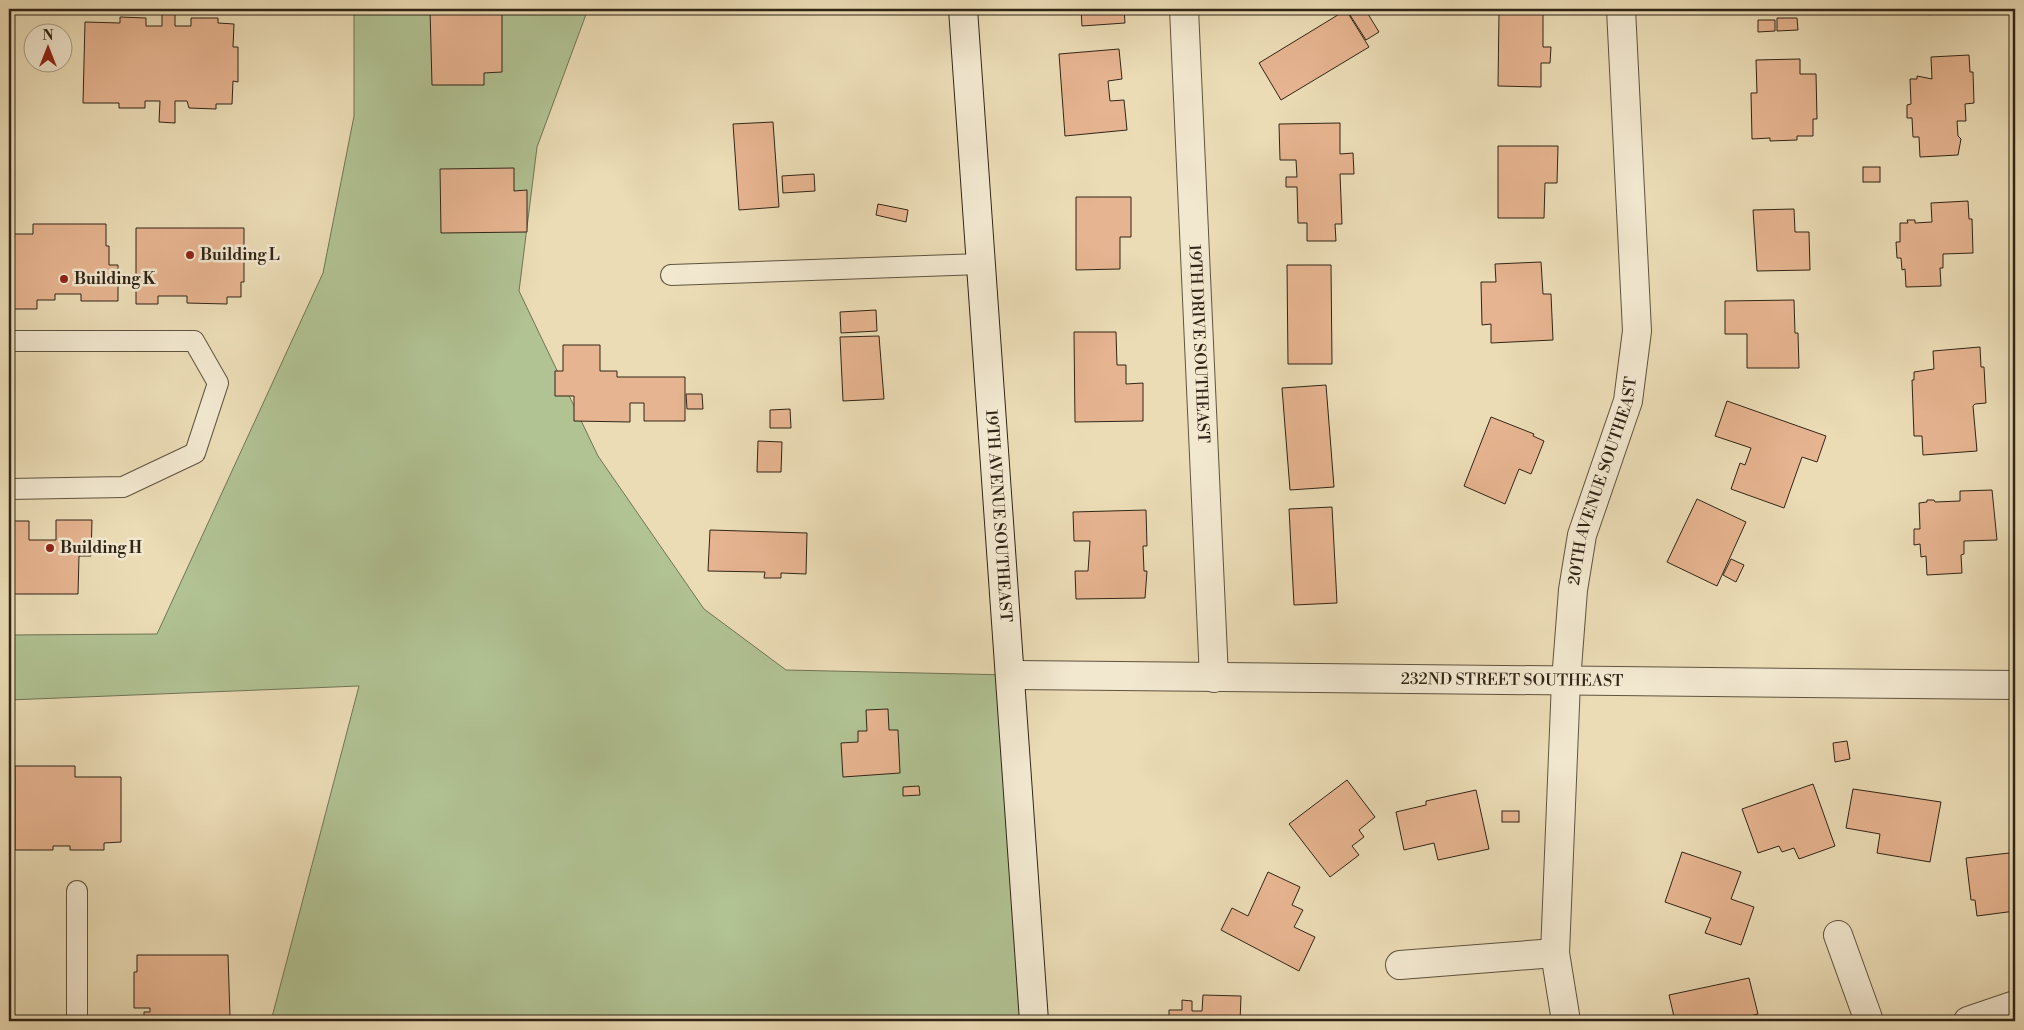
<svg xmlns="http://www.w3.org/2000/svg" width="2024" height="1030" font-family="'Libre Bodoni',serif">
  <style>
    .green { fill: #b1c293; stroke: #707454 }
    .building { fill: #e6b490; stroke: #302516 }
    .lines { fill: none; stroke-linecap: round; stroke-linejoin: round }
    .lane-casing { stroke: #5f533e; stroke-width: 22 }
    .street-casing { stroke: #5f533e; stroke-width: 30 }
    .secondary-casing { stroke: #302516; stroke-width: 30 }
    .lane { stroke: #f2e8d0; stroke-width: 20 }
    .street { stroke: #f2e8d0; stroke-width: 28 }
    .secondary { stroke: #f2e8d0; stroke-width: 28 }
    .poi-dot { fill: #8f2418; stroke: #f2e8d0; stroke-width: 2 }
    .labels { text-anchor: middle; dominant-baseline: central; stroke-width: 5; stroke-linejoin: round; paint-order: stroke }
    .poi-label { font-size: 16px; font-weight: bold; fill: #302516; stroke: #f2e8d0; text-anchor: start }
    .street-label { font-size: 16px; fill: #302516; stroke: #f2e8d0 }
  </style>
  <rect width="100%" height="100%" fill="#ebdcb6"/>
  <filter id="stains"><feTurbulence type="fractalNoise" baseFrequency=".004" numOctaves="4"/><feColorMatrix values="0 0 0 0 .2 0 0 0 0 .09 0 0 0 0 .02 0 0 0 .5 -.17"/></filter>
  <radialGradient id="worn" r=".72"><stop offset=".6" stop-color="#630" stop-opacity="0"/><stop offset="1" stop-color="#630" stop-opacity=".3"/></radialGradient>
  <!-- green -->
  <path class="green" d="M 354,9 L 588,9 L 537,147 L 519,291 L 598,456 L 704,609 L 786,670 L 1010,675 L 1024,1021 L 271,1021 L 359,686 L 9,700 L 9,635 L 157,634 L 323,273 L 354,116 Z"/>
  <!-- building -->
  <g class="building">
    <path d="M 162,9 L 175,9 L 175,26 L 191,26 L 191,18 L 218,18 L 218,23 L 234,24 L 233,47 L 238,47 L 238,82 L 233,81 L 232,104 L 216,104 L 216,109 L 189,108 L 187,101 L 175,101 L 175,123 L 159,122 L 160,101 L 145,101 L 145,108 L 119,108 L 119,103 L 83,103 L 85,22 L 120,23 L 120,17 L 146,18 L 146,26 L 162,26 Z"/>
    <path d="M 430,9 L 502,9 L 502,72 L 484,73 L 484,85 L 432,85 Z"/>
    <path d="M 667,9 L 867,9 L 867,11 L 667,14 Z"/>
    <path d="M 1081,9 L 1124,9 L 1125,23 L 1082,26 Z"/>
    <path d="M 1359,9 L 1365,9 L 1379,32 L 1366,40 L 1350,15 Z"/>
    <path d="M 1748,9 L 1800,9 L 1748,11 Z"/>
    <path d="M 1891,9 L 1932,9 L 1930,15 L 1913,9 L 1911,13 Z"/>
    <path d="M 1346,10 L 1369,47 L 1281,100 L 1259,63 Z"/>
    <path d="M 1499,12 L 1543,12 L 1543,47 L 1551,47 L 1550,63 L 1541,63 L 1541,87 L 1498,86 Z"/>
    <path d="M 1777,18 L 1797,18 L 1798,30 L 1777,31 Z"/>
    <path d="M 1758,20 L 1775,20 L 1775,31 L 1758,32 Z"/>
    <path d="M 1119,49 L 1122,79 L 1108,81 L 1110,101 L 1124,100 L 1127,130 L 1065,136 L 1059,54 Z"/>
    <path d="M 1969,55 L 1970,72 L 1973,72 L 1974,103 L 1965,104 L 1966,121 L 1957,121 L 1958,136 L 1961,139 L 1958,155 L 1920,157 L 1919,137 L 1913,137 L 1912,118 L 1907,118 L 1907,105 L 1911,104 L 1910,79 L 1917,79 L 1917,76 L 1932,79 L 1931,57 Z"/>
    <path d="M 1800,59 L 1800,74 L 1816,74 L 1817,119 L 1813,119 L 1813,136 L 1797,136 L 1797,140 L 1770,141 L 1770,138 L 1752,139 L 1751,93 L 1757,93 L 1756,60 Z"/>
    <path d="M 773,122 L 779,207 L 739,210 L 733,124 Z"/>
    <path d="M 1340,123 L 1340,154 L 1353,153 L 1354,174 L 1340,174 L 1342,224 L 1335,224 L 1336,241 L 1307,241 L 1307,223 L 1298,223 L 1297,187 L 1286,187 L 1286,177 L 1297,177 L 1296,160 L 1280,160 L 1279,124 Z"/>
    <path d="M 1498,146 L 1558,146 L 1557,183 L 1545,183 L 1544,218 L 1498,218 Z"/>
    <rect x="1863" y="167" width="17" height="15"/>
    <path d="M 514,168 L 514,191 L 527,190 L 527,232 L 441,233 L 440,169 Z"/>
    <path d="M 814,174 L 815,191 L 783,193 L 782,176 Z"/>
    <path d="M 1076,197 L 1131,197 L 1131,237 L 1120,237 L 1120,269 L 1076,270 Z"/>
    <path d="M 1968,201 L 1969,219 L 1972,219 L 1973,253 L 1943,254 L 1943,268 L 1940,268 L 1941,286 L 1906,287 L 1905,269 L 1902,270 L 1901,258 L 1897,258 L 1896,242 L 1900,242 L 1900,223 L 1908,223 L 1907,220 L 1915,220 L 1915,223 L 1932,222 L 1931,203 Z"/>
    <path d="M 878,204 L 908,210 L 906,222 L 876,215 Z"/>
    <path d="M 1794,209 L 1795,232 L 1809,232 L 1810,270 L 1757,271 L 1753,210 Z"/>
    <path d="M 33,224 L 106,224 L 106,246 L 109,246 L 109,265 L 118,265 L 118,301 L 81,301 L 81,294 L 55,294 L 55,300 L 37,300 L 37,309 L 9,309 L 9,234 L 33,234 Z"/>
    <path d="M 136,228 L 244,228 L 244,282 L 241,282 L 241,297 L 227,297 L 227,304 L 187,303 L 187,296 L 158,296 L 158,304 L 136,304 Z"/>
    <path d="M 1541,262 L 1543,294 L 1551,294 L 1553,340 L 1491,343 L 1491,324 L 1482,325 L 1481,282 L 1496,282 L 1495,264 Z"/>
    <path d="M 1287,265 L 1331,265 L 1332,364 L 1288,364 Z"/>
    <path d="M 1794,300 L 1795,333 L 1798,333 L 1799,368 L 1747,368 L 1747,334 L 1725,334 L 1725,301 Z"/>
    <path d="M 876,310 L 877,331 L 841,333 L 840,312 Z"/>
    <path d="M 1074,332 L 1116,332 L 1117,365 L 1126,365 L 1126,384 L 1143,383 L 1143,421 L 1075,422 Z"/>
    <path d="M 879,336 L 884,399 L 843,401 L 840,337 Z"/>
    <path d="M 563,345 L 600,345 L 600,371 L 617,371 L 617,377 L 685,377 L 685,421 L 644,421 L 644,403 L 630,403 L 630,422 L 574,421 L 574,396 L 555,396 L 555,371 L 563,371 Z"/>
    <path d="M 1980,347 L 1981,367 L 1984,367 L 1986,403 L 1975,404 L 1973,406 L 1977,451 L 1923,455 L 1922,436 L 1914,436 L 1912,380 L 1914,380 L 1914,372 L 1934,369 L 1933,351 Z"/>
    <path d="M 1326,385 L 1334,487 L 1290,490 L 1282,388 Z"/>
    <path d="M 686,394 L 702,394 L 703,409 L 687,409 Z"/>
    <path d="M 1727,401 L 1826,436 L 1817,462 L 1802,457 L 1784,508 L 1731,489 L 1740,463 L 1745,465 L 1751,448 L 1715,436 Z"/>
    <path d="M 790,409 L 791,428 L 770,428 L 770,410 Z"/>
    <path d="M 1491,417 L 1534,434 L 1533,436 L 1544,441 L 1531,474 L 1519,469 L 1505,504 L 1464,486 Z"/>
    <path d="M 758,441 L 782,442 L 781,472 L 757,472 Z"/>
    <path d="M 1992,490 L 1997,540 L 1964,541 L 1964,554 L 1961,555 L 1962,573 L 1927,575 L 1926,556 L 1921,557 L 1920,544 L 1914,545 L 1914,529 L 1920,529 L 1919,503 L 1927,502 L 1927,500 L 1934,500 L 1935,502 L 1960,501 L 1960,491 Z"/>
    <path d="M 1697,499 L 1746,522 L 1717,586 L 1667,562 Z"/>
    <path d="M 9,505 L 11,505 L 11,521 L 29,521 L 29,540 L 56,540 L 56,520 L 92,520 L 91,556 L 79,556 L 78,594 L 9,594 Z"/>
    <path d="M 1332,507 L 1337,603 L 1294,605 L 1289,509 Z"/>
    <path d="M 1146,510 L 1147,546 L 1143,546 L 1144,571 L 1147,571 L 1145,598 L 1076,599 L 1075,571 L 1088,571 L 1090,541 L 1074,541 L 1073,512 Z"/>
    <path d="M 710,530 L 807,533 L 806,574 L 781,573 L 781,578 L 764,578 L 765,572 L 708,571 Z"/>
    <path d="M 1731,559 L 1744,565 L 1736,582 L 1723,575 Z"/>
    <path d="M 888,709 L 889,730 L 898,730 L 900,773 L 843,777 L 841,743 L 858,742 L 858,731 L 867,731 L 866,710 Z"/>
    <path d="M 1847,741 L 1850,759 L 1835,762 L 1833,743 Z"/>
    <path d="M 15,766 L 75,766 L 75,777 L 121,777 L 121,842 L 104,843 L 104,850 L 70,850 L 70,846 L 53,846 L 53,850 L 15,850 Z"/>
    <path d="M 1347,780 L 1375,817 L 1359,830 L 1364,837 L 1352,846 L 1359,855 L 1330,877 L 1289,824 Z"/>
    <path d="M 1813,784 L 1835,846 L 1799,859 L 1794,848 L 1782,852 L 1779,846 L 1758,853 L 1742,809 Z"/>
    <path d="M 919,786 L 920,795 L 903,796 L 903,787 Z"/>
    <path d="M 1853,789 L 1941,802 L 1930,862 L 1877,853 L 1880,834 L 1846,828 Z"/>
    <path d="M 1476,790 L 1489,849 L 1438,860 L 1434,843 L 1404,850 L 1396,812 L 1426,805 L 1426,801 Z"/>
    <rect x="1502" y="811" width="17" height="11"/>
    <path d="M 1682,852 L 1741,872 L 1731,899 L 1754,907 L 1741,945 L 1705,933 L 1711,918 L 1665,902 Z"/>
    <path d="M 2009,853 L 2011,862 L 2015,862 L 2015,911 L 1977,916 L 1975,900 L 1971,900 L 1966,858 Z"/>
    <path d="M 1268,872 L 1300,887 L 1292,905 L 1303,910 L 1294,927 L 1315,937 L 1299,971 L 1221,930 L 1232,908 L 1248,916 Z"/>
    <path d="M 137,955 L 228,955 L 230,1017 L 211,1017 L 211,1021 L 144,1021 L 144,1012 L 150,1012 L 150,1008 L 134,1008 L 134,972 L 137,972 Z"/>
    <path d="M 1749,978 L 1758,1014 L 1730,1021 L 1675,1021 L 1669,995 Z"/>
    <path d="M 1203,995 L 1241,996 L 1240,1021 L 1169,1021 L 1169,1010 L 1182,1010 L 1182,1000 L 1192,1001 L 1192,1011 L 1202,1011 Z"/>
  </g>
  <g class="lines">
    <defs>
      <g id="lane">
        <path d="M 671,275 L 981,264"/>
        <path d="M 9,341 L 194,341 L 218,383 L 195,453 L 123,487 L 9,489"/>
        <path d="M 77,891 L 77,1021"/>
      </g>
      <g id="street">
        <path id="s1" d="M 1184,9 L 1214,678"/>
        <path id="s2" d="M 1010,675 L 2015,685"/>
        <path d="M 1838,935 L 1869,1021"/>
        <path d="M 1400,965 L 1555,953"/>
        <path id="s3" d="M 1566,1021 L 1555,953 L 1566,681 L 1573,590 L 1582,535 L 1628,401 L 1637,331 L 1621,9"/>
        <path d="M 1968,1021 L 2015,1005"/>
      </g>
      <g id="secondary">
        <path id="s4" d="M 963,9 L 1034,1021"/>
      </g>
    </defs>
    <!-- lane casing -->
    <use href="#lane" class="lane-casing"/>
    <!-- street casing -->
    <use href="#street" class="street-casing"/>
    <!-- secondary casing -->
    <use href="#secondary" class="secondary-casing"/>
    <!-- lane -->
    <use href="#lane" class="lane"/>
    <!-- street -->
    <use href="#street" class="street"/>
    <!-- secondary -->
    <use href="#secondary" class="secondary"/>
  </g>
  <!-- markers -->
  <g class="poi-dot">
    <circle cx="190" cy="255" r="5"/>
    <circle cx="64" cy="279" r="5"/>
    <circle cx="50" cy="548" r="5"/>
  </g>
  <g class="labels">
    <!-- poi labels -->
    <g class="poi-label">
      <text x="200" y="255">Building L</text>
      <text x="74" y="279">Building K</text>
      <text x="60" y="548">Building H</text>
    </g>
    <!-- street labels -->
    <g class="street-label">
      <text stroke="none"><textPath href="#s1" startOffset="335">19TH DRIVE SOUTHEAST</textPath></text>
      <text stroke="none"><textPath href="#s3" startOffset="546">20TH AVENUE SOUTHEAST</textPath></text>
      <text stroke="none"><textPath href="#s4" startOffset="508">19TH AVENUE SOUTHEAST</textPath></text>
      <text stroke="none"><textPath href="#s2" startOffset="502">232ND STREET SOUTHEAST</textPath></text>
    </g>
  </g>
  <!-- margin -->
  <rect width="2024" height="1030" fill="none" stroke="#ebdcb6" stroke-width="30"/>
  <rect x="10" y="10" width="2004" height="1010" fill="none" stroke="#302516" stroke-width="2.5"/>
  <rect x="15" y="15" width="1994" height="1000" fill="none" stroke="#302516"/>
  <!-- north arrow -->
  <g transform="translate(48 48)"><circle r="24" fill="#f2e8d0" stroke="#a49a86"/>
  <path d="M0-4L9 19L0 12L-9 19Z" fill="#8f2418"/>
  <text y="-8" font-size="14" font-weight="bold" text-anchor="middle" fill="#302516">N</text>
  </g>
  <rect width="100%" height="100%" filter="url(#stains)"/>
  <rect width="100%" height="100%" fill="url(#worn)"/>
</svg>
